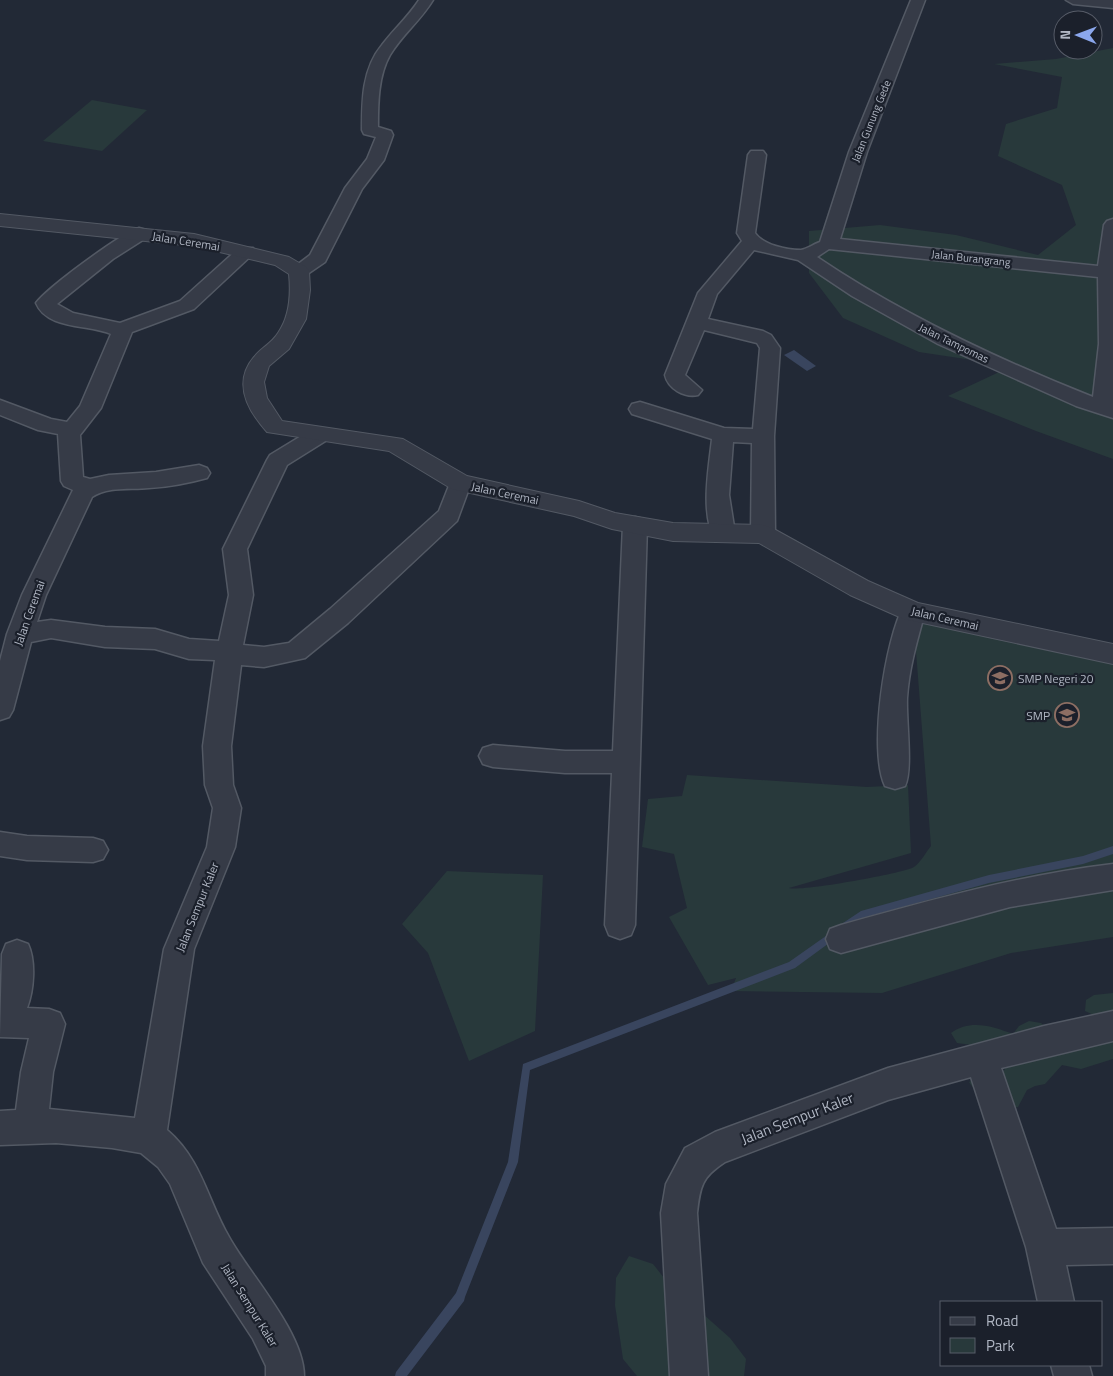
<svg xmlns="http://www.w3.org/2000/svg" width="1113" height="1376" font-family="'Titillium Web',sans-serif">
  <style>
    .green { fill: #28393b }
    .water { fill: #39455e }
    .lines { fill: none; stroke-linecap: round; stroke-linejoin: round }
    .stream { fill: #39455e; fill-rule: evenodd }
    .minor-casing { stroke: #535964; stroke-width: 3 }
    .tertiary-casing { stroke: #535964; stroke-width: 2 }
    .minor { fill: #363b47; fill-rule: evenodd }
    .tertiary { fill: #363b47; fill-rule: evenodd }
    .labels { text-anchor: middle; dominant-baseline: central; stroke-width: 4.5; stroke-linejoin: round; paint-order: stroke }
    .far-street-label { font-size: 11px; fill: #b0b6c3; stroke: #1b202b }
    .street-label { font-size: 12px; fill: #b0b6c3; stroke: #1b202b }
    .poi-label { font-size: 12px; fill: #b0b6c3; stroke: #1b202b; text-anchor: start }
    .near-street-label { font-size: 15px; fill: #b0b6c3; stroke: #1b202b }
  </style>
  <rect width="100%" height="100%" fill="#222936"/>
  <!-- green -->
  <g class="green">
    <path d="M 1113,48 L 1113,459 L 1036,431 L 948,396 L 1012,366 L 919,352 L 843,318 L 809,273 L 809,231 L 880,225 L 956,235 L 1038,255 L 1076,225 L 1062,185 L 998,156 L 1006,124 L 1057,108 L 1062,77 L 994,64 L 1056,59 Z"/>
    <path d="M 92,100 L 147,110 L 102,151 L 43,141 Z"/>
    <path d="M 913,612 L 1113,662 L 1113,937 L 1011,953 L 882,993 L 731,991 L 736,978 L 708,985 L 669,917 L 687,908 L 674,854 L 642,847 L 648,799 L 682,796 L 687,775 L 867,787 L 908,785 L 911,853 L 789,888 C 800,892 905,873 914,867 C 921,862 926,852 931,846 Z"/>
    <path d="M 447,871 L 543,875 L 535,1031 L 469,1061 L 428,953 L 402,924 Z"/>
    <path d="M 1113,993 L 1113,1018 L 1096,1016 L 1085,1011 L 1086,1000 L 1094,995 Z"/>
    <path d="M 1029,1021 L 1041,1023 L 1050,1031 L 1113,1035 L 1113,1059 L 1081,1069 L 1062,1065 L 1045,1084 L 1035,1086 L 1027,1090 L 1018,1107 C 998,1110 980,1099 969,1082 L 977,1077 L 1001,1075 L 1007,1066 L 979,1046 L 957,1043 L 951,1033 C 970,1019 992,1026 1013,1034 L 1019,1026 Z"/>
    <path d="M 629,1256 L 653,1264 L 668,1283 L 730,1338 L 746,1359 L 744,1376 L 637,1376 L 623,1359 L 615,1305 L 616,1278 Z"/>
  </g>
  <!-- water -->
  <path class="water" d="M 794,350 L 816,366 L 807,371 L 784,355 Z"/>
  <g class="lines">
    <!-- stream -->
    <g class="stream">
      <path d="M 1113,846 L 1113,854 L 1083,864 L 989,883 L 863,918 L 843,932 L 840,931 L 839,928 L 840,925 L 861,911 L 989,875 L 1083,856 Z"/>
      <path d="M 833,931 L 836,932 L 837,935 L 836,938 L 795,968 L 530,1070 L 518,1162 L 465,1297 L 464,1301 L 407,1376 L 395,1376 L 396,1372 L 456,1293 L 508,1162 L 523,1064 L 789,962 Z"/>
    </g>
    <defs>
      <g id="minor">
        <path d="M 419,0 L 433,0 C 421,20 402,35 390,55 C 378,76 378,104 378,127 L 391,131 L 393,135 L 384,160 L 362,189 L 325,262 L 306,275 L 292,275 L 289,271 L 310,255 L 345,188 L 367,159 L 376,137 L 364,134 L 362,130 C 362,101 362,69 382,45 C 394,29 408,17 419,0 Z"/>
        <path d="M 911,0 L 925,0 L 867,152 L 840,239 L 1098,266 L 1104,225 L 1107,221 L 1113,219 L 1113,418 L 1076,406 L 938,344 L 852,296 L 798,260 L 754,250 L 717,294 L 708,319 L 763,331 L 771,335 L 780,348 L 774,436 L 775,534 L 771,540 L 763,542 L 755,540 L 751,534 L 752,443 L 733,442 L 729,495 L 735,533 L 731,539 L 723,541 L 715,539 C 700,514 709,467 712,439 L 632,414 L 629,409 L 632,404 L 640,402 L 724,428 L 753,429 L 760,348 L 757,343 L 704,330 L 685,375 L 702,390 L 698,395 C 685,398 668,389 665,375 L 698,293 L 742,241 L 737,233 L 748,155 L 751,151 L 763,151 L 766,155 L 755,233 C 763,245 787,250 801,250 C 807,249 814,244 820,242 L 849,152 ZM 829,249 L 1098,277 L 1099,344 L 1093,397 C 997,359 903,315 817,257 Z"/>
        <path d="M 1066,0 L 1113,0 L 1113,8 L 1073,4 Z"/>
        <path d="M 139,228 L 146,230 L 148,234 L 146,238 L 113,259 L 57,304 L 73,313 L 120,323 L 180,301 L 239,248 L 253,248 L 255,252 L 194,309 L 132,332 L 101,408 L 80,435 L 83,477 L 90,479 L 109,475 L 156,472 L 199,465 L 207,468 L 210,473 L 207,478 C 189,483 168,487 149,488 C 130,490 109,486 92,497 L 46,595 L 37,622 L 51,620 L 105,627 L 155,629 L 189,639 L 219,641 L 229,595 L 223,549 L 267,460 L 270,455 L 311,430 L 319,428 L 327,430 L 330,435 L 327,440 L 287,465 L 247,549 L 253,595 L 243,645 L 264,647 L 289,643 L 330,609 L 439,511 L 452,478 L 460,475 L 468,478 L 471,483 L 457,521 L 348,623 L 305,658 L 264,667 L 241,665 L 231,746 L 233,785 L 241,808 L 235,847 L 194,949 L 167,1130 C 202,1160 207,1199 229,1237 C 250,1275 304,1333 304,1376 L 266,1376 L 266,1366 L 253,1339 L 203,1263 L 170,1184 L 158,1167 L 141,1153 L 112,1148 L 56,1143 L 0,1145 L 0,1111 L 16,1110 L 21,1072 L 29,1038 L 0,1037 L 2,954 L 6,944 L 17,940 L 28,944 C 36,961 34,990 27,1008 L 49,1009 L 60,1013 L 65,1024 L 53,1072 L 49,1109 L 135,1118 L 164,949 L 207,847 L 213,808 L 205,785 L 203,746 L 215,660 L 189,659 L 155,649 L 105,647 L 51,638 L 31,642 L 13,710 L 9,717 L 0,720 L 0,661 L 7,634 L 22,595 L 73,490 L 64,486 L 61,481 L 58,434 L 38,430 L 0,415 L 0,400 L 51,419 L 67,422 L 80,406 L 111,334 C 89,324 47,330 36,303 C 47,288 121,233 139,228 Z"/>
        <path d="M 635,517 L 643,519 L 647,525 L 635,925 L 631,935 L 620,939 L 609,935 L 605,925 L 612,773 L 565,773 L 493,767 L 483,764 L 479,756 L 483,748 L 493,745 L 565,751 L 613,751 L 623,525 L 627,519 Z"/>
        <path d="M 913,603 L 922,605 L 925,612 C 917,641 909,668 907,698 C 906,720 913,770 905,786 L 895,789 L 885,786 C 868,751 885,640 904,605 Z"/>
        <path d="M 0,832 L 27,836 L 93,838 L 103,841 L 108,850 L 103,859 L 93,862 L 27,860 L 0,856 Z"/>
        <path d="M 1113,864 L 1113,890 L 1010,907 L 841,953 L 830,949 L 826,939 L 830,929 L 841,925 C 931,900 1020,875 1113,864 Z"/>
        <path d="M 1113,1011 L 1113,1041 L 1001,1068 L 1056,1229 L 1113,1228 L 1113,1264 L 1066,1265 L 1074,1302 L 1038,1302 L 1026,1247 L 971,1077 L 888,1100 L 725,1162 C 702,1177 700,1186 697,1213 L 708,1376 L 670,1376 L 661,1213 L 666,1184 L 685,1148 L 715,1132 L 888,1068 L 1044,1026 Z"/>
        <path d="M 1051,1365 L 1089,1365 L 1092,1376 L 1054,1376 Z"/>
      </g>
      <path id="tertiary" d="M 0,214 L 194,234 L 289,257 L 306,267 L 309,271 L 310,290 L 306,319 L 289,349 L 269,366 L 264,382 L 267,398 L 282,421 L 403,439 L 467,476 L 579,501 L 615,513 L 673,523 L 763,525 L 772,528 L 868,581 L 918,603 L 1113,644 L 1113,664 L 904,619 L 850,595 L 759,543 L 673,541 L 612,529 L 574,516 L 452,489 L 389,451 L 267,432 C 248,411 232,383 254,357 C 261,348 272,343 278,333 C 290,316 291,294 289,274 L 275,265 L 194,246 L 0,226 Z"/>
    </defs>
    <!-- minor casing -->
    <use href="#minor" class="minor-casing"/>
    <!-- tertiary casing -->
    <use href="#tertiary" class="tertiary-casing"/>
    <!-- minor -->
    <use href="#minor" class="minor"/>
    <!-- tertiary -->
    <use href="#tertiary" class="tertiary"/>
  </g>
  <!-- icons -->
  <defs>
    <symbol id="school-ring" viewBox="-11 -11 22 22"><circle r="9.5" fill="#1b202b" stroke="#8d6e63" stroke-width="1.5"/><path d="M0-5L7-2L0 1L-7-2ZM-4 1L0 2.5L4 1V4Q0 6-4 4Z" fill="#8d6e63"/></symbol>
  </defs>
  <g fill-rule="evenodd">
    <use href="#school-ring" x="986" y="664" width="28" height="28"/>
    <use href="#school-ring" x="1053" y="701" width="28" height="28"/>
  </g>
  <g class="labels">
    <!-- far-street labels -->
    <g class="far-street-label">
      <text transform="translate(871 121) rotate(-68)">Jalan Gunung Gede</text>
      <text transform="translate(971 258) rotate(6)">Jalan Burangrang</text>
      <text transform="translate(954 343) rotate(26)">Jalan Tampomas</text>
    </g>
    <!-- street labels -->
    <g class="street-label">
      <text transform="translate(186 241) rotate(9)">Jalan Ceremai</text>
      <text transform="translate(505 493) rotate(12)">Jalan Ceremai</text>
      <text transform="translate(29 613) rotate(-70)">Jalan Ceremai</text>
      <text transform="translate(945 618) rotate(13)">Jalan Ceremai</text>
      <text transform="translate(197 907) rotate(-68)">Jalan Sempur Kaler</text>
      <text transform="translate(250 1305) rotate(58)">Jalan Sempur Kaler</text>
    </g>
    <!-- poi labels -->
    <g class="poi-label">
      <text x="1018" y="678">SMP Negeri 20</text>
      <text x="1050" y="715" text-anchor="end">SMP</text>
    </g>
    <!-- near-street labels -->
    <g class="near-street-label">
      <text transform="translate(797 1118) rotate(-21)">Jalan Sempur Kaler</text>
    </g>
  </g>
  <!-- legend -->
  <rect x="940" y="1301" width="162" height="65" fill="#1b202b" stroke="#575c68"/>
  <rect x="950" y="1317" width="25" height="8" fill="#363b47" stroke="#575c68"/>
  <text x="986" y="1326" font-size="15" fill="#b0b6c3">Road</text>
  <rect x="950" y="1338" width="25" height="15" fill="#28393b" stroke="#575c68"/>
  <text x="986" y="1351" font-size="15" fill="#b0b6c3">Park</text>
  <!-- north arrow -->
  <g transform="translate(1078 35) rotate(271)"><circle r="24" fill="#1b202b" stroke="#575c68"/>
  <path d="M0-4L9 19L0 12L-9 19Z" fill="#8ba7ed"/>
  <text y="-8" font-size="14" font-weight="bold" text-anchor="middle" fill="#b0b6c3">N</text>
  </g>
</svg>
